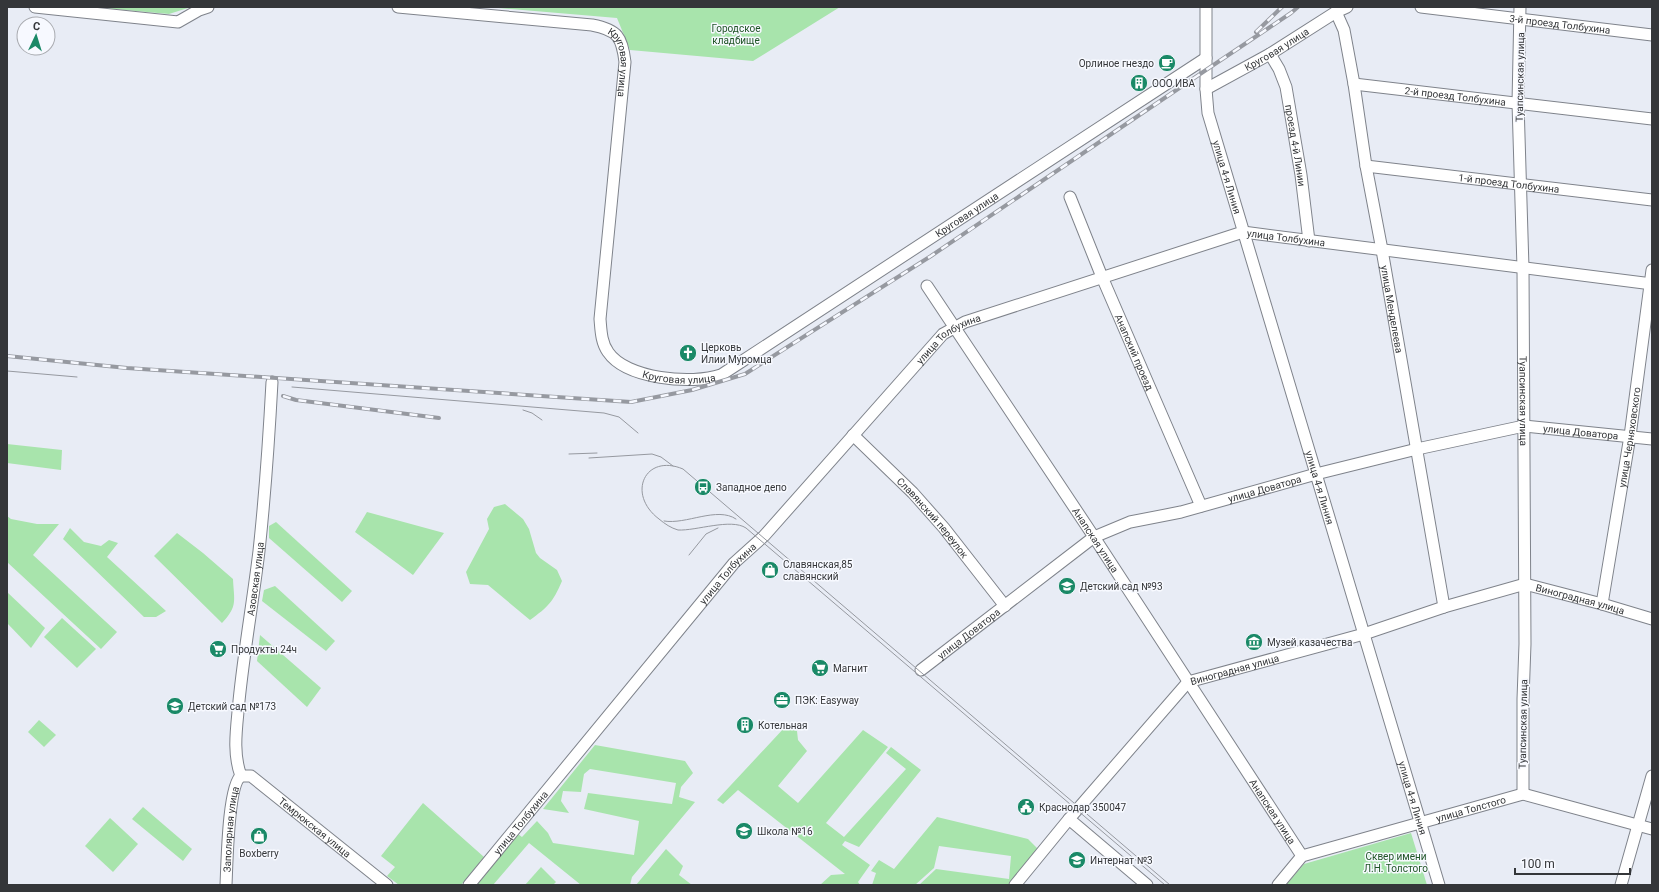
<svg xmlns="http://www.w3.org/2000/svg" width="1659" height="892" font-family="Roboto,sans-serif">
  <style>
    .green { fill: #a8e4ac }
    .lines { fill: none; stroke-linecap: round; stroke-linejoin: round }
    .minor-casing { stroke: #7f838b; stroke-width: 13 }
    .minor { stroke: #fff; stroke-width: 11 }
    .tram { stroke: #9699a0; stroke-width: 1 }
    .rail-casing { stroke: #9699a0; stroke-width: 4 }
    .rail { stroke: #f7f9ff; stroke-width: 2.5; stroke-dasharray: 8; stroke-linecap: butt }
    .labels { text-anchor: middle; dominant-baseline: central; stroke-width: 3; stroke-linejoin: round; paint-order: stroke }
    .street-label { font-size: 10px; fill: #343639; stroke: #f7f9ff }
    .park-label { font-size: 10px; fill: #1f5426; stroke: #f7f9ff }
    .poi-label { font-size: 10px; fill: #343639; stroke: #f7f9ff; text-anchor: start }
  </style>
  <rect width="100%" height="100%" fill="#e8ecf5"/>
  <!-- green -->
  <g class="green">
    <path d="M 92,7 L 191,7 L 169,14 Z"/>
    <path d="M 487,7 L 840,7 L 753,61 L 630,50 L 617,18 Z"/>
    <path d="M 7,444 L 62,450 L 61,470 L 7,463 Z"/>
    <path d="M 505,504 L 523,519 L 529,529 L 536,553 L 540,558 L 557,570 L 562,581 C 553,602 548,607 530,620 L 488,585 L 470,584 L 466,572 L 489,529 L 487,519 L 494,507 Z"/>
    <path d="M 367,512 L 444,533 L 413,575 L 355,532 Z"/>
    <path d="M 7,516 L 11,519 L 37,524 L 59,524 L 33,555 L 117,632 L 101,649 L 7,562 Z"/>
    <path d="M 276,522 L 352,591 L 342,602 L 269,538 L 269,526 Z"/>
    <path d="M 70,528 L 84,542 L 101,546 L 109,540 L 118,543 L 107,557 L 166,611 L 156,617 L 144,617 L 63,539 Z"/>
    <path d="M 177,533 L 203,553 L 233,579 C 234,601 238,606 222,623 L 154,556 Z"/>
    <path d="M 275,586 L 335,641 L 326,651 L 262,601 L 264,590 Z"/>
    <path d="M 7,592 L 45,628 L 31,648 L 7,623 Z"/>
    <path d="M 62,618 L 96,649 L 77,668 L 44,637 Z"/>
    <path d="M 260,635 L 321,688 L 307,707 L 257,661 Z"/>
    <path d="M 39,720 L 56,735 L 44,747 L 28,732 Z"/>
    <path d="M 785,727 L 797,731 L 798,740 L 807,751 L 778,786 L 798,803 L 863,730 L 888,747 L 826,823 L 844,837 L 906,769 L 886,753 L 891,747 L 921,770 L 859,847 L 845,841 L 842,845 L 870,865 L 858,882 L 860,885 L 820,885 L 831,875 L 845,874 L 738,790 L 723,804 L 717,800 Z"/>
    <path d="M 595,745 L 685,761 L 693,773 L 681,787 L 679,797 L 695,802 L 632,877 L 630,885 L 581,885 L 529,843 L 493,885 L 477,885 L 518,834 L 522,837 L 537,821 L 548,833 L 553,843 L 634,855 L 639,821 L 584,809 L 588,793 L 672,804 L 676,783 L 590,769 L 584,774 L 581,792 L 563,791 L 561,801 L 569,813 L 543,809 Z"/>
    <path d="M 423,803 L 484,857 L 461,885 L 399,885 L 387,876 L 395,867 L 381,856 Z"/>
    <path d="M 143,807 L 192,849 L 183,861 L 132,819 Z"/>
    <path d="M 937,817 L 1028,839 L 1038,849 L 1010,885 L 919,885 L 936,869 L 1009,879 L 1011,856 L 939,846 L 934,868 L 915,885 L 872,885 L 876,873 L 871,871 L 879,860 L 894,869 Z"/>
    <path d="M 110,818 L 138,844 L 113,872 L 85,846 Z"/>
    <path d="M 1411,833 L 1427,885 L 1286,885 L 1304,864 Z"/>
    <path d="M 666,849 L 683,866 L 679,875 L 692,885 L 636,885 Z"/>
    <path d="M 541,867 L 556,882 L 553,885 L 525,885 Z"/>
  </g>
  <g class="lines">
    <defs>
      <g id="minor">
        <path d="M 35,7 L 178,22 L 199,10 L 208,7"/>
        <path id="s1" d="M 398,7 L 592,25 C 618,30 622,37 625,62 L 600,319 C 601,330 601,342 608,352 C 626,379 692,385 721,375 L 1206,58"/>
        <path id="s2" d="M 1206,7 L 1206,89 L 1208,113 L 1439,885"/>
        <path id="s3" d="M 1421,7 L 1652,35"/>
        <path id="s4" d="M 1520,7 L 1518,103 L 1523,268 L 1525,644 L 1523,699 L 1523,794"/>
        <path id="s5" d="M 1336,12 L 1344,30 L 1354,84 L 1366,166 L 1382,250 L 1444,607"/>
        <path id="s6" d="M 1270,54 L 1279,69 L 1286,87 L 1301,175 L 1309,241"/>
        <path id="s7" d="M 1354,84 L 1652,119"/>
        <path id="s8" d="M 1206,89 L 1270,54 L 1336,12 L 1347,7"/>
        <path id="s9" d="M 1366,166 L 1652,200"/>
        <path id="s10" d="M 1070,197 L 1102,277 L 1201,506"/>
        <path id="s11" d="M 927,286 L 1094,537 L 1302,856"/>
        <path id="s12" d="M 853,435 L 913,493 L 944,528 L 1005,606"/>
        <path id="s13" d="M 1602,604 L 1630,436 L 1652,270"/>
        <path id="s14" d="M 921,670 L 1094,537 L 1130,522 L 1181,512 L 1316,474 L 1417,449 L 1524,426 L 1652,439"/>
        <path id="s15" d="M 241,776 C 232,752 237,726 239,701 C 244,651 253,601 259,551 C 265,495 269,438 272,382"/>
        <path id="s16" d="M 241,776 L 251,776 L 387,885"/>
        <path d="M 1069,819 L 1147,885"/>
        <path id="s17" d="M 226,885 C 227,866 228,785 241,776"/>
        <path id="s18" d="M 469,885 L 734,563 L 764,536 L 943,334 L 965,322 L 1243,232 L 1652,284"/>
        <path id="s19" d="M 1015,885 L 1069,819 L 1188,682 L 1364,634 L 1444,607 L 1525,584 L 1602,604 L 1652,619"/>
        <path id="s20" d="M 1278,885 L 1302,856 L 1523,794 L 1652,829"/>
        <path d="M 1621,885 L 1652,776"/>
      </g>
    </defs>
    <!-- minor casing -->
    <use href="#minor" class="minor-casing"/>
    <!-- minor -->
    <use href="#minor" class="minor"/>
    <!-- tram -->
    <g class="tram">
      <path d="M 7,371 L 77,377"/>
      <path d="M 292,387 L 604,413 L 619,417 L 638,433"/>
      <path d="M 523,410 L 532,413 L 542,420"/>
      <path d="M 569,454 L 597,453"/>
      <path d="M 589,458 L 652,454 L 661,457 L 673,466"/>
      <path d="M 664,521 C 686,525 717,506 736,519"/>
      <path d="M 689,555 L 706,534 L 718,528"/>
      <path d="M 1165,885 L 746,528 C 731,518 696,531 678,530 C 671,528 665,524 659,519 C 626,494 645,453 683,469 L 1170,885"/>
    </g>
    <defs>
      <g id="rail">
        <path d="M 1256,32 L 1282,7"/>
        <path d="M 7,356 L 127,368 L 631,402 L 692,390 L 745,374 L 931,256 L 1206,70 L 1291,13 L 1298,7"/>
        <path d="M 283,396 L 296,400 L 439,418"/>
      </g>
    </defs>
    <!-- rail casing -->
    <use href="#rail" class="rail-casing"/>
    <!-- rail -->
    <use href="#rail" class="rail"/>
  </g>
  <!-- icons -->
  <defs>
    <symbol id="cafe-disc" viewBox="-11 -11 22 22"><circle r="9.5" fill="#1a8967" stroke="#f7f9ff"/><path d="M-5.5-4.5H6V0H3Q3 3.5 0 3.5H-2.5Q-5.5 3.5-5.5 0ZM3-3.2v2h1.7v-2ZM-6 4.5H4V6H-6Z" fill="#fff"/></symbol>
    <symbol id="building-disc" viewBox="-11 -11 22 22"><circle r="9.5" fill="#1a8967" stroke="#f7f9ff"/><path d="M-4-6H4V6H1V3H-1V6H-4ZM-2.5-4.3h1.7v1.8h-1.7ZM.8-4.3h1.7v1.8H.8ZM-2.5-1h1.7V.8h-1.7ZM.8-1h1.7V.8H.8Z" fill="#fff"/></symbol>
    <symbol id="church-disc" viewBox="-11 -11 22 22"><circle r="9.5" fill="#1a8967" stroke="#f7f9ff"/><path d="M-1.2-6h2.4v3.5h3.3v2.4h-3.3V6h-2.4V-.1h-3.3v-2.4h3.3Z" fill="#fff"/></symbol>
    <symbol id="bus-disc" viewBox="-11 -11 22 22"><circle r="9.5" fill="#1a8967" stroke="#f7f9ff"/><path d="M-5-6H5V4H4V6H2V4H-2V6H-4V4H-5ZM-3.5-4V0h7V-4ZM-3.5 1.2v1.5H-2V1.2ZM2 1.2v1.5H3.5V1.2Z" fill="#fff"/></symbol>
    <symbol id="shop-disc" viewBox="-11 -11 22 22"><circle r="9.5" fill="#1a8967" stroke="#f7f9ff"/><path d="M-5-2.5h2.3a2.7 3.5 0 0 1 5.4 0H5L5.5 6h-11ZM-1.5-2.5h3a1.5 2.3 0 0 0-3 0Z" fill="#fff"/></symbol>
    <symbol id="school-disc" viewBox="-11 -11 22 22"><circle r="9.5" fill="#1a8967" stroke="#f7f9ff"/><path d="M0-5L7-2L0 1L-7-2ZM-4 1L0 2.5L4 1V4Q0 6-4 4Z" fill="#fff"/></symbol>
    <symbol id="museum-disc" viewBox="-11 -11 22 22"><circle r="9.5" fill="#1a8967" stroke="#f7f9ff"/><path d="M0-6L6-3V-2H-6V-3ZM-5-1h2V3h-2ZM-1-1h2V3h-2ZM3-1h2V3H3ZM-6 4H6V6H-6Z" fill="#fff"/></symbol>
    <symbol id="supermarket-disc" viewBox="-11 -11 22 22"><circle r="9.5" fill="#1a8967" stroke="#f7f9ff"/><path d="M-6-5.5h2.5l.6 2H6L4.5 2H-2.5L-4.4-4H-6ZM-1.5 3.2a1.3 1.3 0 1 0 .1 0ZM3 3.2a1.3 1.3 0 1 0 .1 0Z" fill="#fff"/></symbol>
    <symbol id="office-disc" viewBox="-11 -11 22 22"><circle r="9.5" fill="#1a8967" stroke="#f7f9ff"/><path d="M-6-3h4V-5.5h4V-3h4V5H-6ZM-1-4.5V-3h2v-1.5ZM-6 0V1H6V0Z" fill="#fff"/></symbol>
    <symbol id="civic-disc" viewBox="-11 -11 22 22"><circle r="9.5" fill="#1a8967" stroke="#f7f9ff"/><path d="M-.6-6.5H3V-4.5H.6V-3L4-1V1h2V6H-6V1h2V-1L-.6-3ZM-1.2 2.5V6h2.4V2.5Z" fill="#fff"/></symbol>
  </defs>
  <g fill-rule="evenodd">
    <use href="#cafe-disc" x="1157" y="53" width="20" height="20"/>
    <use href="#building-disc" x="1129" y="73" width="20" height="20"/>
    <use href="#church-disc" x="678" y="343" width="20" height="20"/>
    <use href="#bus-disc" x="693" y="477" width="20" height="20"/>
    <use href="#shop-disc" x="760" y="560" width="20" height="20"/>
    <use href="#school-disc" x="1057" y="576" width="20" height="20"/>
    <use href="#museum-disc" x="1244" y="632" width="20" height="20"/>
    <use href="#supermarket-disc" x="208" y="639" width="20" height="20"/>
    <use href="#supermarket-disc" x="810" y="658" width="20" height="20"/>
    <use href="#office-disc" x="772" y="690" width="20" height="20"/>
    <use href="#school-disc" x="165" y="696" width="20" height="20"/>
    <use href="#building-disc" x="735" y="715" width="20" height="20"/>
    <use href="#civic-disc" x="1016" y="797" width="20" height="20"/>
    <use href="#school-disc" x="734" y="821" width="20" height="20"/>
    <use href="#shop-disc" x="249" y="826" width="20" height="20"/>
    <use href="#school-disc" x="1067" y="850" width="20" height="20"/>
  </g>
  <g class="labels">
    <!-- street labels -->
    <g class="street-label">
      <text stroke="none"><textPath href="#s3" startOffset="140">3-й проезд Толбухина</textPath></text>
      <text stroke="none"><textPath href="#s8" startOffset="81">Круговая улица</textPath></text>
      <text stroke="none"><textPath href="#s1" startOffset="249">Круговая улица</textPath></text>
      <text transform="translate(1520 77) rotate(-89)">Туапсинская улица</text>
      <text stroke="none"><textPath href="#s7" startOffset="102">2-й проезд Толбухина</textPath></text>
      <text stroke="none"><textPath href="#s6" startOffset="96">проезд 4-й Линии</textPath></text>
      <text stroke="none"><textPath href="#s2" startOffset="173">улица 4-я Линия</textPath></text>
      <text stroke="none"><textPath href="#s9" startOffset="144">1-й проезд Толбухина</textPath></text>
      <text stroke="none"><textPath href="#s1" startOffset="957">Круговая улица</textPath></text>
      <text stroke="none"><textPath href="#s18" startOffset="1088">улица Толбухина</textPath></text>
      <text stroke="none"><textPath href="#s5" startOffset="303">улица Менделеева</textPath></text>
      <text stroke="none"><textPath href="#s18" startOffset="729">улица Толбухина</textPath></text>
      <text stroke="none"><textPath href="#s10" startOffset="168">Анапский проезд</textPath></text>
      <text stroke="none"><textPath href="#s1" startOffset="621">Круговая улица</textPath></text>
      <text stroke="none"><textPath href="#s4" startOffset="394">Туапсинская улица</textPath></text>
      <text stroke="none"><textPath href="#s14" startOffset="720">улица Доватора</textPath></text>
      <text stroke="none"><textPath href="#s13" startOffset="169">улица Черняховского</textPath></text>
      <text stroke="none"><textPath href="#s14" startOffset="396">улица Доватора</textPath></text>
      <text stroke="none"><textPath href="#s2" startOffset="497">улица 4-я Линия</textPath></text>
      <text stroke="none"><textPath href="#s12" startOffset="115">Славянский переулок</textPath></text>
      <text stroke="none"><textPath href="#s11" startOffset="305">Анапская улица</textPath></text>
      <text stroke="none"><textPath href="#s18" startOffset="405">улица Толбухина</textPath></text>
      <text stroke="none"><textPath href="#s15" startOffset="199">Азовская улица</textPath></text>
      <text stroke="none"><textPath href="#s19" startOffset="675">Виноградная улица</textPath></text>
      <text stroke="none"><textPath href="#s14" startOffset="60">улица Доватора</textPath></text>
      <text stroke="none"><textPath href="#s19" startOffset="315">Виноградная улица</textPath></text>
      <text transform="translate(1523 724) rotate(-89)">Туапсинская улица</text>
      <text stroke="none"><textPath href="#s2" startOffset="821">улица 4-я Линия</textPath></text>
      <text stroke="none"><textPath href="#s20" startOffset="213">улица Толстого</textPath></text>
      <text stroke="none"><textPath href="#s11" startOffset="629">Анапская улица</textPath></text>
      <text stroke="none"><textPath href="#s18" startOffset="81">улица Толбухина</textPath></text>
      <text stroke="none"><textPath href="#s16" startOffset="92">Темрюкская улица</textPath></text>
      <text stroke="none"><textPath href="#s17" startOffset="56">Заполярная улица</textPath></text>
    </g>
    <!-- park labels -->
    <g class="park-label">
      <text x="736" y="28">Городское<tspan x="736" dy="12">кладбище</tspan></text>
      <text x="1396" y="856">Сквер имени<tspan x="1396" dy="12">Л.Н. Толстого</tspan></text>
    </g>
    <!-- poi labels -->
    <g class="poi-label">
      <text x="1154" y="63" text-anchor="end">Орлиное гнездо</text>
      <text x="1152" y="83">ООО ИВА</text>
      <text x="701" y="347">Церковь<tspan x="701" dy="12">Илии Муромца</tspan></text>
      <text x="716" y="487">Западное депо</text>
      <text x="783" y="564">Славянская,85<tspan x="783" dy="12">славянский</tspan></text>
      <text x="1080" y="586">Детский сад №93</text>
      <text x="1267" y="642">Музей казачества</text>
      <text x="231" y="649">Продукты 24ч</text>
      <text x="833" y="668">Магнит</text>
      <text x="795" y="700">ПЭК: Easyway</text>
      <text x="188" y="706">Детский cад №173</text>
      <text x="758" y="725">Котельная</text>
      <text x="1039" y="807">Краснодар 350047</text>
      <text x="757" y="831">Школа №16</text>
      <text x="259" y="853" text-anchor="middle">Boxberry</text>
      <text x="1090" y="860">Интернат №3</text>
    </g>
  </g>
  <!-- border -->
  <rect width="1659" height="892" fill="none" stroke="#343639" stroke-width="16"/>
  <!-- north arrow -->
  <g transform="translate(36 36) rotate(4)"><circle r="19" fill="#f7f9ff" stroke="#a9abb0"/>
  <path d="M0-3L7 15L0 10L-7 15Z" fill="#1a8967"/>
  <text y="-6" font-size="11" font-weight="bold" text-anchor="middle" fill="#343639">С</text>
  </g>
  <!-- scale -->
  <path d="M1515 868v6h115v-6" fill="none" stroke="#343639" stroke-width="2"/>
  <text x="1521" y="868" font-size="12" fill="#343639" stroke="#f7f9ff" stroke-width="3" paint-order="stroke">100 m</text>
</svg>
